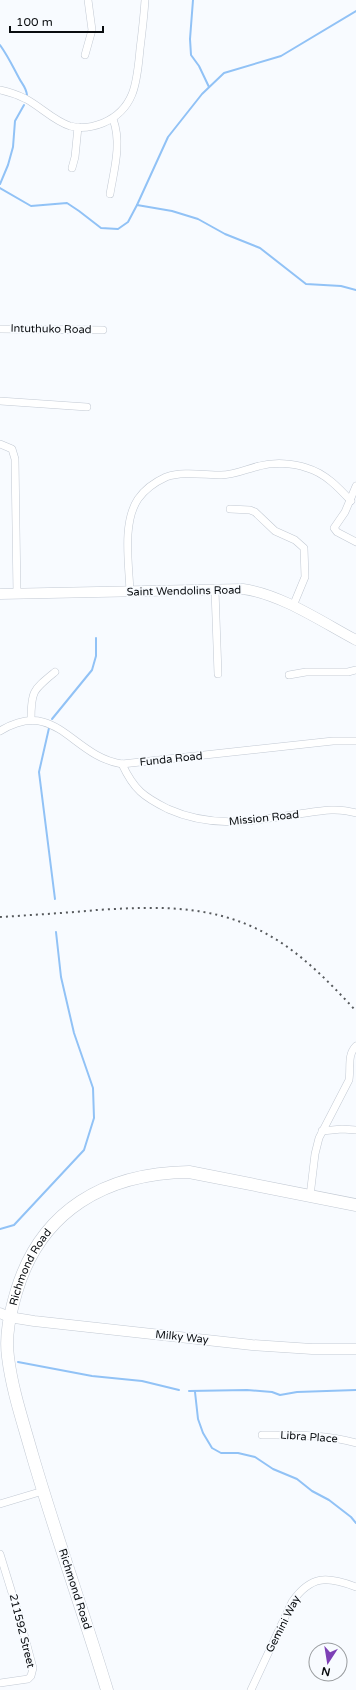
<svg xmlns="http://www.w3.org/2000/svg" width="356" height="1690" font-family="'Varela Round',sans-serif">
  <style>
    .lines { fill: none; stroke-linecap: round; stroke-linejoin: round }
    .stream { stroke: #91c2f6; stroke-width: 2 }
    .street-casing { stroke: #c2c9d3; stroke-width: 8 }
    .secondary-casing { stroke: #c2c9d3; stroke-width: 11 }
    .highway-casing { stroke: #c2c9d3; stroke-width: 13 }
    .street { stroke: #fff; stroke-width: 7 }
    .secondary { stroke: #fff; stroke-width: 10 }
    .highway { stroke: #fff; stroke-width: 12 }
    .rail { stroke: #575a5d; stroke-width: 2; stroke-dasharray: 2 4; stroke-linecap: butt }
    .labels { text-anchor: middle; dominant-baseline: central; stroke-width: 3.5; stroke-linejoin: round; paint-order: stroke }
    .street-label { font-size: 11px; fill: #0a0d10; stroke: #f8fbff }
  </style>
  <rect width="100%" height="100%" fill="#f8fbff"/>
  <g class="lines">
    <!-- stream -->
    <g class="stream">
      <path d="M 193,0 L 190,39 L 191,55 L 199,66 L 209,87"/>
      <path d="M 0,45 C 8,56 13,67 19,78 C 22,84 26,87 27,95"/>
      <path d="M 0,184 L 8,165 L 13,147 L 15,121 L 24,105"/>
      <path d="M 0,188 L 31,206 L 67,203 L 79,211 L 101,228 L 118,229 L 128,222 L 137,205 L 172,211 L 198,219 L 225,234 L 260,248 L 306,284 L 341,286 L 356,290"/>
      <path d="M 137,205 L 168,137 L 202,94 L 224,73 L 281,56 L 356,11"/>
      <path d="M 52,719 L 92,670 L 96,656 L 96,638"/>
      <path d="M 49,728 L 39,772 L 55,899"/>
      <path d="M 0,1229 L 14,1225 L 84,1150 L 94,1118 L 93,1088 L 74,1033 L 61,977 L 56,932"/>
      <path d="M 18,1362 L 92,1376 L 142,1381 L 179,1390"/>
      <path d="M 189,1391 L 247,1390 L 272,1392 L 280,1395 L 297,1392 L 356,1390"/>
      <path d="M 195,1392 L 198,1419 L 203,1433 L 212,1448 L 221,1453 L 238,1453 L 255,1457 L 273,1469 L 297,1479 L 312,1491 L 329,1500 L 351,1517 L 356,1523"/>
    </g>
    <defs>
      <g id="street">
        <path d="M 85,55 L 92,30 L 88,0"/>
        <path d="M 0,90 C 9,92 18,95 26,99 C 41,107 54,121 70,126 C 81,129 93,127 103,123 C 136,109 137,80 140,49 C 142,33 144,16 145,0"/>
        <path d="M 72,168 L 75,157 L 78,127"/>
        <path d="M 110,194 C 114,170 122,143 113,119"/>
        <path d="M 0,329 L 103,330"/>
        <path d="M 0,401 L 87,407"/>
        <path d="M 0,444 L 12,449 L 15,459 L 17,594"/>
        <path d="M 356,486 L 345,512 L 334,528 L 337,532 L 356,542"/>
        <path d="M 230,509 L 250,510 L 255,512 L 275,531 L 295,540 L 304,548 L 305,577 L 293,606"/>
        <path d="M 215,590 L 218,674"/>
        <path d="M 130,592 C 129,564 122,523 138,499 C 145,489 155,482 166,477 C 183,471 204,475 221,475 C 235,475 246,469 259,466 C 274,462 293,463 307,468 C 325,473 339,488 351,501"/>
        <path d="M 289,675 L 306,672 L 348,672 L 356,670"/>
        <path d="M 31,720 C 31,691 33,690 55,672"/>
        <path d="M 0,731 C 57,697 71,756 122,764 L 333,741 L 356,741"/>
        <path d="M 122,764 C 134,790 144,797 168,809 C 213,829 253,821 299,814 C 319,811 337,807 356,813"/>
        <path d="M 322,1131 L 342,1129 L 356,1130"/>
        <path d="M 310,1196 L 315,1154 L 319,1138 L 349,1080 C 351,1067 347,1055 356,1046"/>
        <path d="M 262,1435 C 293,1435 326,1434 356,1443"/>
        <path d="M 0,1504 L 43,1491"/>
        <path d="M 0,1554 L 20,1619 L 33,1668 L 31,1676 L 28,1679 L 0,1683"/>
        <path d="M 251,1690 L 292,1602 C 311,1575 327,1576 356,1587"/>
      </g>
      <g id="secondary">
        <path d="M 0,594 L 243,589 C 281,594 322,622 356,640"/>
        <path d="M 0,1313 L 9,1317 L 34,1321 L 252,1345 L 312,1349 L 356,1349"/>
      </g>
      <g id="highway">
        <path id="s1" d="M 107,1690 C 83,1611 55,1533 32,1454 C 23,1422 12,1390 8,1357 C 5,1335 10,1314 16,1293 C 40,1210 106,1173 189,1172 L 356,1205"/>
      </g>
    </defs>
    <!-- street casing -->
    <use href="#street" class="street-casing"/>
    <!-- secondary casing -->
    <use href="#secondary" class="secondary-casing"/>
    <!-- highway casing -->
    <use href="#highway" class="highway-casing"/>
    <!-- street -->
    <use href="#street" class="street"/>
    <!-- secondary -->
    <use href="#secondary" class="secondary"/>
    <!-- highway -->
    <use href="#highway" class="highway"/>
    <!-- rail -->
    <path class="rail" d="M 0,917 C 32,915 65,913 97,910 C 161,906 220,904 277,940 C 307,959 332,985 356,1011"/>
  </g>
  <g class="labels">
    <!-- street labels -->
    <g class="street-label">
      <text transform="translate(51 329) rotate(1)">Intuthuko Road</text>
      <text transform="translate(184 591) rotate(-1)">Saint Wendolins Road</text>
      <text transform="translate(171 759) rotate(-6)">Funda Road</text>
      <text transform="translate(264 818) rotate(-6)">Mission Road</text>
      <text stroke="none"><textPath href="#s1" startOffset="442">Richmond Road</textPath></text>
      <text transform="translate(182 1337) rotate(6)">Milky Way</text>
      <text transform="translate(309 1437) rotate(4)">Libra Place</text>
      <text transform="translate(75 1589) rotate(72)">Richmond Road</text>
      <text transform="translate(283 1624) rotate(-63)">Gemini Way</text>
      <text transform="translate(22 1631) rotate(76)">211592 Street</text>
    </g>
  </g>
  <!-- north arrow -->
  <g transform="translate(328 1662) rotate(192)"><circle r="19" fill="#f8fbff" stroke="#999c9f"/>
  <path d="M0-3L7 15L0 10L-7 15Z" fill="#7d40b6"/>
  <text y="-6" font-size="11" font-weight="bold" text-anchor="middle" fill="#0a0d10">N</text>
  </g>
  <!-- scale -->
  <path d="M10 26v6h93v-6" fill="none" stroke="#0a0d10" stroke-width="2"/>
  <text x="16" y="26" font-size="12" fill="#0a0d10" stroke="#f8fbff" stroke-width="3" paint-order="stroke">100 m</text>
</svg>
